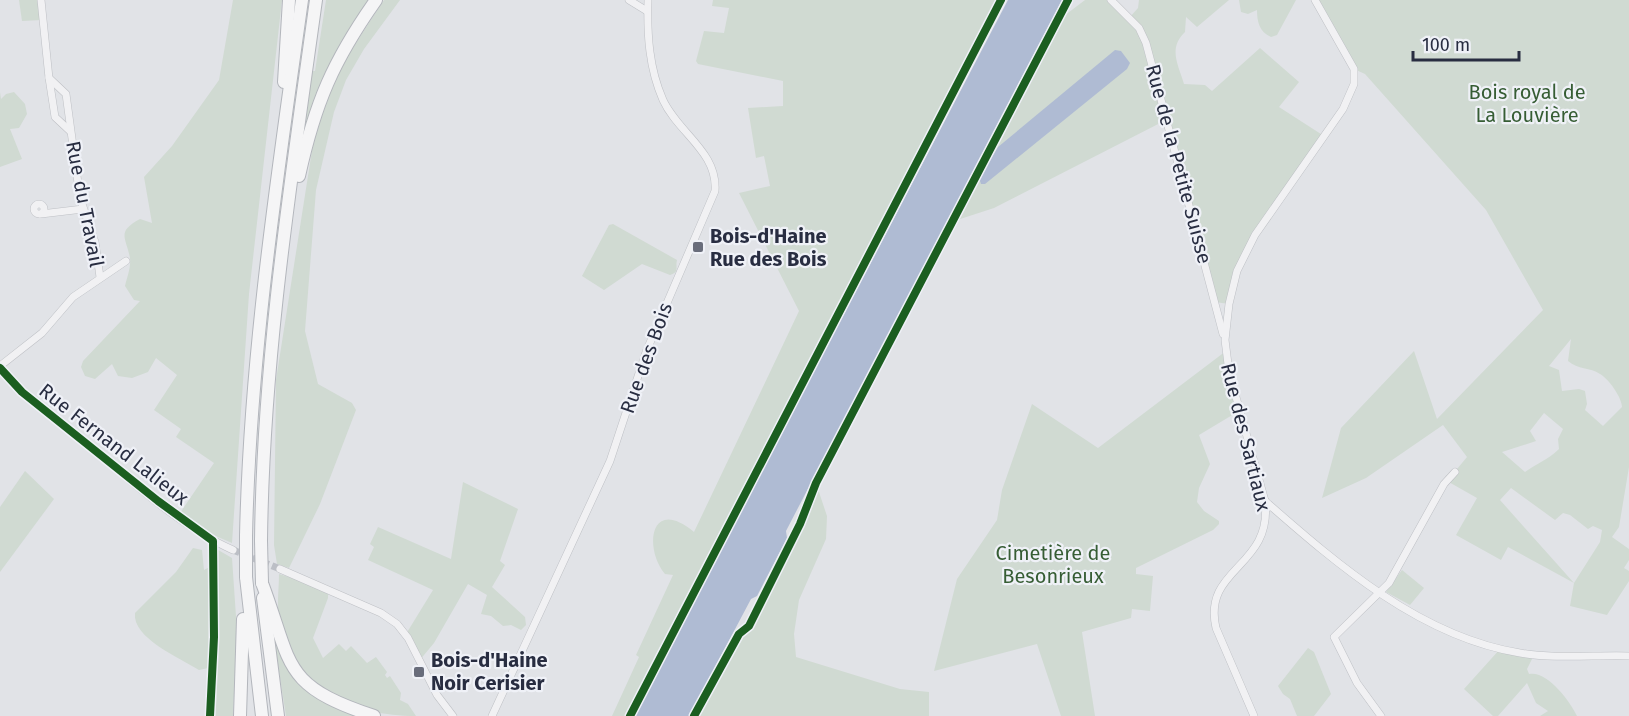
<svg xmlns="http://www.w3.org/2000/svg" width="1629" height="716" font-family="'Fira Sans',sans-serif">
  <style>
    .green { fill: #d0dad2; fill-rule: evenodd }
    .water { fill: #afbbd3 }
    .lines { fill: none; stroke-linecap: round; stroke-linejoin: round }
    .street-tunnel { stroke: #bcbfc6; stroke-width: 7; stroke-dasharray: 7 3.5; stroke-linecap: butt }
    .street-casing { stroke: #bec0c5; stroke-width: 8 }
    .highway-casing { stroke: #b3b6bc; stroke-width: 14 }
    .street { stroke: #f1f1f3; stroke-width: 7 }
    .highway { stroke: #f5f5f6; stroke-width: 12 }
    .highway-bridge-casing { stroke: #b3b6bc; stroke-width: 14; stroke-linecap: butt }
    .highway-bridge { stroke: #f5f5f6; stroke-width: 12 }
    .cycleway-casing { stroke: #eff1f7; stroke-width: 11 }
    .cycleway { stroke: #1b5e20; stroke-width: 8 }
    .poi-dot { fill: #696d7b; stroke: #eff1f7; stroke-width: 2 }
    .labels { text-anchor: middle; dominant-baseline: central; stroke-width: 4.5; stroke-linejoin: round; paint-order: stroke }
    .park-label { font-size: 20px; fill: #365d34; stroke: #eff1f7 }
    .street-label { font-size: 20px; fill: #282d41; stroke: #eff1f7 }
    .poi-label { font-size: 20px; font-weight: bold; fill: #282d41; stroke: #eff1f7; text-anchor: start }
  </style>
  <rect width="100%" height="100%" fill="#e1e3e7"/>
  <!-- green -->
  <g class="green">
    <path d="M 19,0 L 41,0 L 42,20 L 22,21 Z"/>
    <path d="M 233,0 L 282,0 L 249,294 L 232,543 L 211,534 L 180,513 L 214,463 L 176,437 L 181,429 L 154,410 L 177,375 L 156,358 L 148,372 L 132,378 L 118,376 L 112,364 L 95,379 L 85,376 L 81,367 L 83,361 L 140,301 L 134,300 L 125,286 C 127,277 131,268 130,258 C 126,237 116,232 140,219 L 152,223 L 144,177 L 172,146 L 219,80 Z"/>
    <path d="M 326,0 L 372,0 L 306,128 L 304,128 L 311,71 L 315,71 Z"/>
    <path d="M 384,0 L 400,0 L 364,49 L 346,80 L 334,112 L 316,190 L 305,331 L 318,384 L 352,403 L 356,410 L 320,504 L 289,568 L 277,564 L 274,545 L 276,380 L 313,144 L 328,95 L 342,64 Z"/>
    <path d="M 713,0 L 995,0 L 989,23 L 630,716 L 612,716 L 639,657 L 636,655 L 673,575 L 665,574 C 644,550 649,495 694,532 L 799,311 L 739,193 L 770,186 L 764,156 L 756,158 L 748,108 L 783,106 L 783,81 L 698,64 L 696,61 L 704,31 L 724,33 L 729,8 L 712,6 Z"/>
    <path d="M 1085,0 L 1111,0 L 1130,17 L 1138,8 L 1139,0 L 1229,0 L 1197,27 L 1186,17 L 1185,32 C 1168,48 1178,64 1184,84 L 1205,85 L 1212,91 L 1260,48 L 1299,82 L 1279,107 L 1324,136 L 1240,264 L 1229,304 L 1215,302 L 1168,119 L 994,208 L 951,222 L 1056,22 Z"/>
    <path d="M 1239,0 L 1296,0 L 1277,35 L 1271,37 C 1259,32 1257,21 1257,10 L 1248,14 L 1241,12 Z"/>
    <path d="M 1315,0 L 1629,0 L 1629,467 L 1619,527 L 1612,537 L 1629,549 L 1629,560 L 1624,568 L 1629,571 L 1629,581 L 1607,615 L 1570,606 L 1574,583 L 1508,547 L 1501,560 L 1456,535 L 1477,498 L 1447,481 L 1467,457 L 1443,425 L 1366,478 L 1322,498 L 1341,428 L 1414,351 L 1437,419 L 1543,310 L 1486,210 L 1365,74 L 1354,69 ZM 1571,339 L 1568,361 C 1578,370 1590,367 1600,374 C 1609,379 1622,398 1622,407 L 1603,426 L 1585,410 L 1587,404 L 1585,391 L 1579,389 L 1562,391 L 1559,370 L 1549,366 ZM 1544,413 L 1563,429 L 1558,439 L 1559,449 C 1548,460 1537,463 1525,472 L 1502,452 L 1536,441 L 1530,431 ZM 1511,488 L 1555,520 L 1563,513 L 1570,515 L 1588,529 L 1593,526 L 1602,530 L 1600,542 L 1574,583 L 1500,500 Z"/>
    <path d="M 0,92 L 1,99 L 6,94 L 14,92 L 25,104 L 27,114 L 19,128 L 10,129 L 22,159 L 0,167 Z"/>
    <path d="M 613,224 L 677,260 C 675,267 680,272 670,275 L 642,264 L 604,290 L 582,276 L 609,225 Z"/>
    <path d="M 1226,351 L 1239,411 L 1199,435 L 1210,464 L 1199,488 L 1197,502 L 1204,511 L 1219,521 L 1219,524 L 1213,530 L 1136,568 L 1136,574 L 1153,576 L 1150,611 L 1132,609 L 1131,618 L 1082,632 L 1095,716 L 1061,716 L 1037,644 L 934,671 L 957,579 L 997,520 L 1002,490 L 1032,404 L 1098,448 Z"/>
    <path d="M 25,471 L 54,499 L 0,572 L 0,507 Z"/>
    <path d="M 463,482 L 518,509 L 500,561 L 505,565 L 492,587 L 525,617 L 526,625 L 521,630 L 511,625 L 503,626 L 491,616 L 481,614 L 487,595 L 468,584 L 434,643 L 419,661 L 406,634 L 433,590 L 368,560 L 374,547 L 370,544 L 378,527 L 451,559 Z"/>
    <path d="M 816,483 L 827,516 L 826,539 L 799,600 L 794,634 L 796,657 L 900,689 L 929,692 L 929,716 L 695,716 C 709,687 724,646 749,625 L 800,524 Z"/>
    <path d="M 213,547 L 232,558 L 237,631 L 233,716 L 210,716 L 213,667 L 199,670 C 180,658 132,638 135,613 L 176,572 L 193,548 L 202,550 L 204,570 L 213,565 Z"/>
    <path d="M 1402,570 L 1424,588 L 1410,605 L 1386,592 Z"/>
    <path d="M 279,574 L 328,589 L 328,598 L 313,638 L 323,658 L 339,644 L 346,651 L 351,646 L 367,663 L 376,657 L 387,672 L 385,675 L 387,678 L 390,676 L 401,693 L 400,700 L 408,704 L 416,716 C 354,716 296,690 280,624 C 276,609 279,590 279,574 Z"/>
    <path d="M 271,620 L 285,664 L 360,716 L 286,716 Z"/>
    <path d="M 1308,648 L 1314,652 L 1331,694 L 1314,716 L 1297,716 L 1290,699 L 1283,694 L 1278,686 Z"/>
    <path d="M 1500,649 L 1534,655 L 1527,669 L 1529,674 C 1547,670 1570,701 1577,716 L 1540,716 L 1548,711 L 1536,703 L 1527,683 L 1498,716 L 1493,716 L 1464,689 Z"/>
  </g>
  <!-- water -->
  <g class="water">
    <path d="M 1008,0 L 1062,0 L 786,531 L 787,538 L 757,596 L 751,599 L 689,716 L 634,716 Z"/>
    <path d="M 1115,50 L 1121,51 L 1130,63 L 1127,69 L 985,184 L 981,184 L 979,178 L 998,147 Z"/>
  </g>
  <g class="lines">
    <!-- street-tunnel -->
    <path class="street-tunnel" d="M 233,550 L 280,569"/>
    <defs>
      <g id="street">
        <path d="M 41,0 L 49,78 L 66,94 L 80,198 L 95,242 L 100,277"/>
        <path d="M 629,0 L 647,11"/>
        <path d="M 1111,0 L 1139,28 L 1146,43 L 1223,334"/>
        <path d="M 49,78 L 55,117 L 70,131"/>
        <circle cx="39" cy="209" r="5"/>
        <path d="M 41,214 L 83,209"/>
        <path d="M 0,366 L 42,333 L 73,297 L 126,261"/>
        <path d="M 0,368 C 21,396 53,417 80,438 C 126,476 178,526 233,550"/>
        <path d="M 1265,501 C 1338,565 1421,637 1520,653 C 1555,659 1593,655 1629,656"/>
        <path d="M 280,569 L 381,613 L 397,624 L 408,638 L 437,695 L 453,716"/>
        <path d="M 210,716 L 214,637 L 213,541"/>
        <path d="M 492,716 L 610,461 L 646,352 L 715,191 C 718,152 678,133 663,100 C 649,68 647,35 648,0"/>
        <path d="M 1254,716 L 1216,628 C 1202,567 1273,568 1265,501 L 1229,372 L 1225,340 L 1229,304 L 1237,271 L 1255,235 L 1343,109 L 1354,84 L 1354,69 L 1315,0"/>
        <path d="M 1381,716 L 1357,683 L 1334,637 L 1389,583 L 1444,484 L 1455,472"/>
      </g>
      <g id="highway">
        <path d="M 284,82 L 289,0"/>
        <path d="M 299,176 C 315,103 333,61 376,0"/>
        <path d="M 246,536 C 250,356 277,178 302,0"/>
        <path d="M 261,541 C 263,359 291,180 316,0"/>
        <path d="M 246,577 L 262,716"/>
        <path d="M 262,583 C 293,665 280,685 374,716"/>
        <path d="M 263,598 L 278,716"/>
        <path d="M 240,716 L 243,619"/>
      </g>
    </defs>
    <!-- street casing -->
    <use href="#street" class="street-casing"/>
    <!-- highway casing -->
    <use href="#highway" class="highway-casing"/>
    <!-- street -->
    <use href="#street" class="street"/>
    <!-- highway -->
    <use href="#highway" class="highway"/>
    <defs>
      <g id="highway-bridge">
        <path d="M 246,536 L 246,577"/>
        <path d="M 261,541 L 262,583"/>
      </g>
    </defs>
    <!-- highway-bridge casing -->
    <use href="#highway-bridge" class="highway-bridge-casing"/>
    <!-- highway-bridge -->
    <use href="#highway-bridge" class="highway-bridge"/>
    <defs>
      <g id="cycleway">
        <path d="M 0,368 L 22,392 L 158,501 L 213,541 L 214,637 L 210,716"/>
        <path d="M 630,716 L 1001,0"/>
        <path d="M 694,716 L 739,634 L 749,626 L 800,524 L 816,483 L 1068,0"/>
      </g>
    </defs>
    <!-- cycleway casing -->
    <use href="#cycleway" class="cycleway-casing"/>
    <!-- cycleway -->
    <use href="#cycleway" class="cycleway"/>
  </g>
  <!-- markers -->
  <g class="poi-dot">
    <rect x="692" y="241" width="12" height="12" rx="3"/>
    <rect x="413" y="666" width="12" height="12" rx="3"/>
  </g>
  <g class="labels">
    <!-- park labels -->
    <g class="park-label">
      <text x="1527" y="92">Bois royal de<tspan x="1527" dy="23">La Louvière</tspan></text>
      <text x="1053" y="553">Cimetière de<tspan x="1053" dy="23">Besonrieux</tspan></text>
    </g>
    <!-- street labels -->
    <g class="street-label">
      <text transform="translate(1179 164) rotate(75)">Rue de la Petite Suisse</text>
      <text transform="translate(85 204) rotate(79)">Rue du Travail</text>
      <text transform="translate(646 358) rotate(-70)">Rue des Bois</text>
      <text transform="translate(1246 437) rotate(76)">Rue des Sartiaux</text>
      <text transform="translate(114 444) rotate(38)">Rue Fernand Lalieux</text>
    </g>
    <!-- poi labels -->
    <g class="poi-label">
      <text x="710" y="236">Bois-d'Haine<tspan x="710" dy="23">Rue des Bois</tspan></text>
      <text x="431" y="660">Bois-d'Haine<tspan x="431" dy="23">Noir Cerisier</tspan></text>
    </g>
  </g>
  <!-- scale -->
  <path d="M1413 51v9h106v-9" fill="none" stroke="#282d41" stroke-width="3"/>
  <text x="1422" y="51" font-size="18" fill="#282d41" stroke="#eff1f7" stroke-width="4.5" paint-order="stroke">100 m</text>
</svg>
